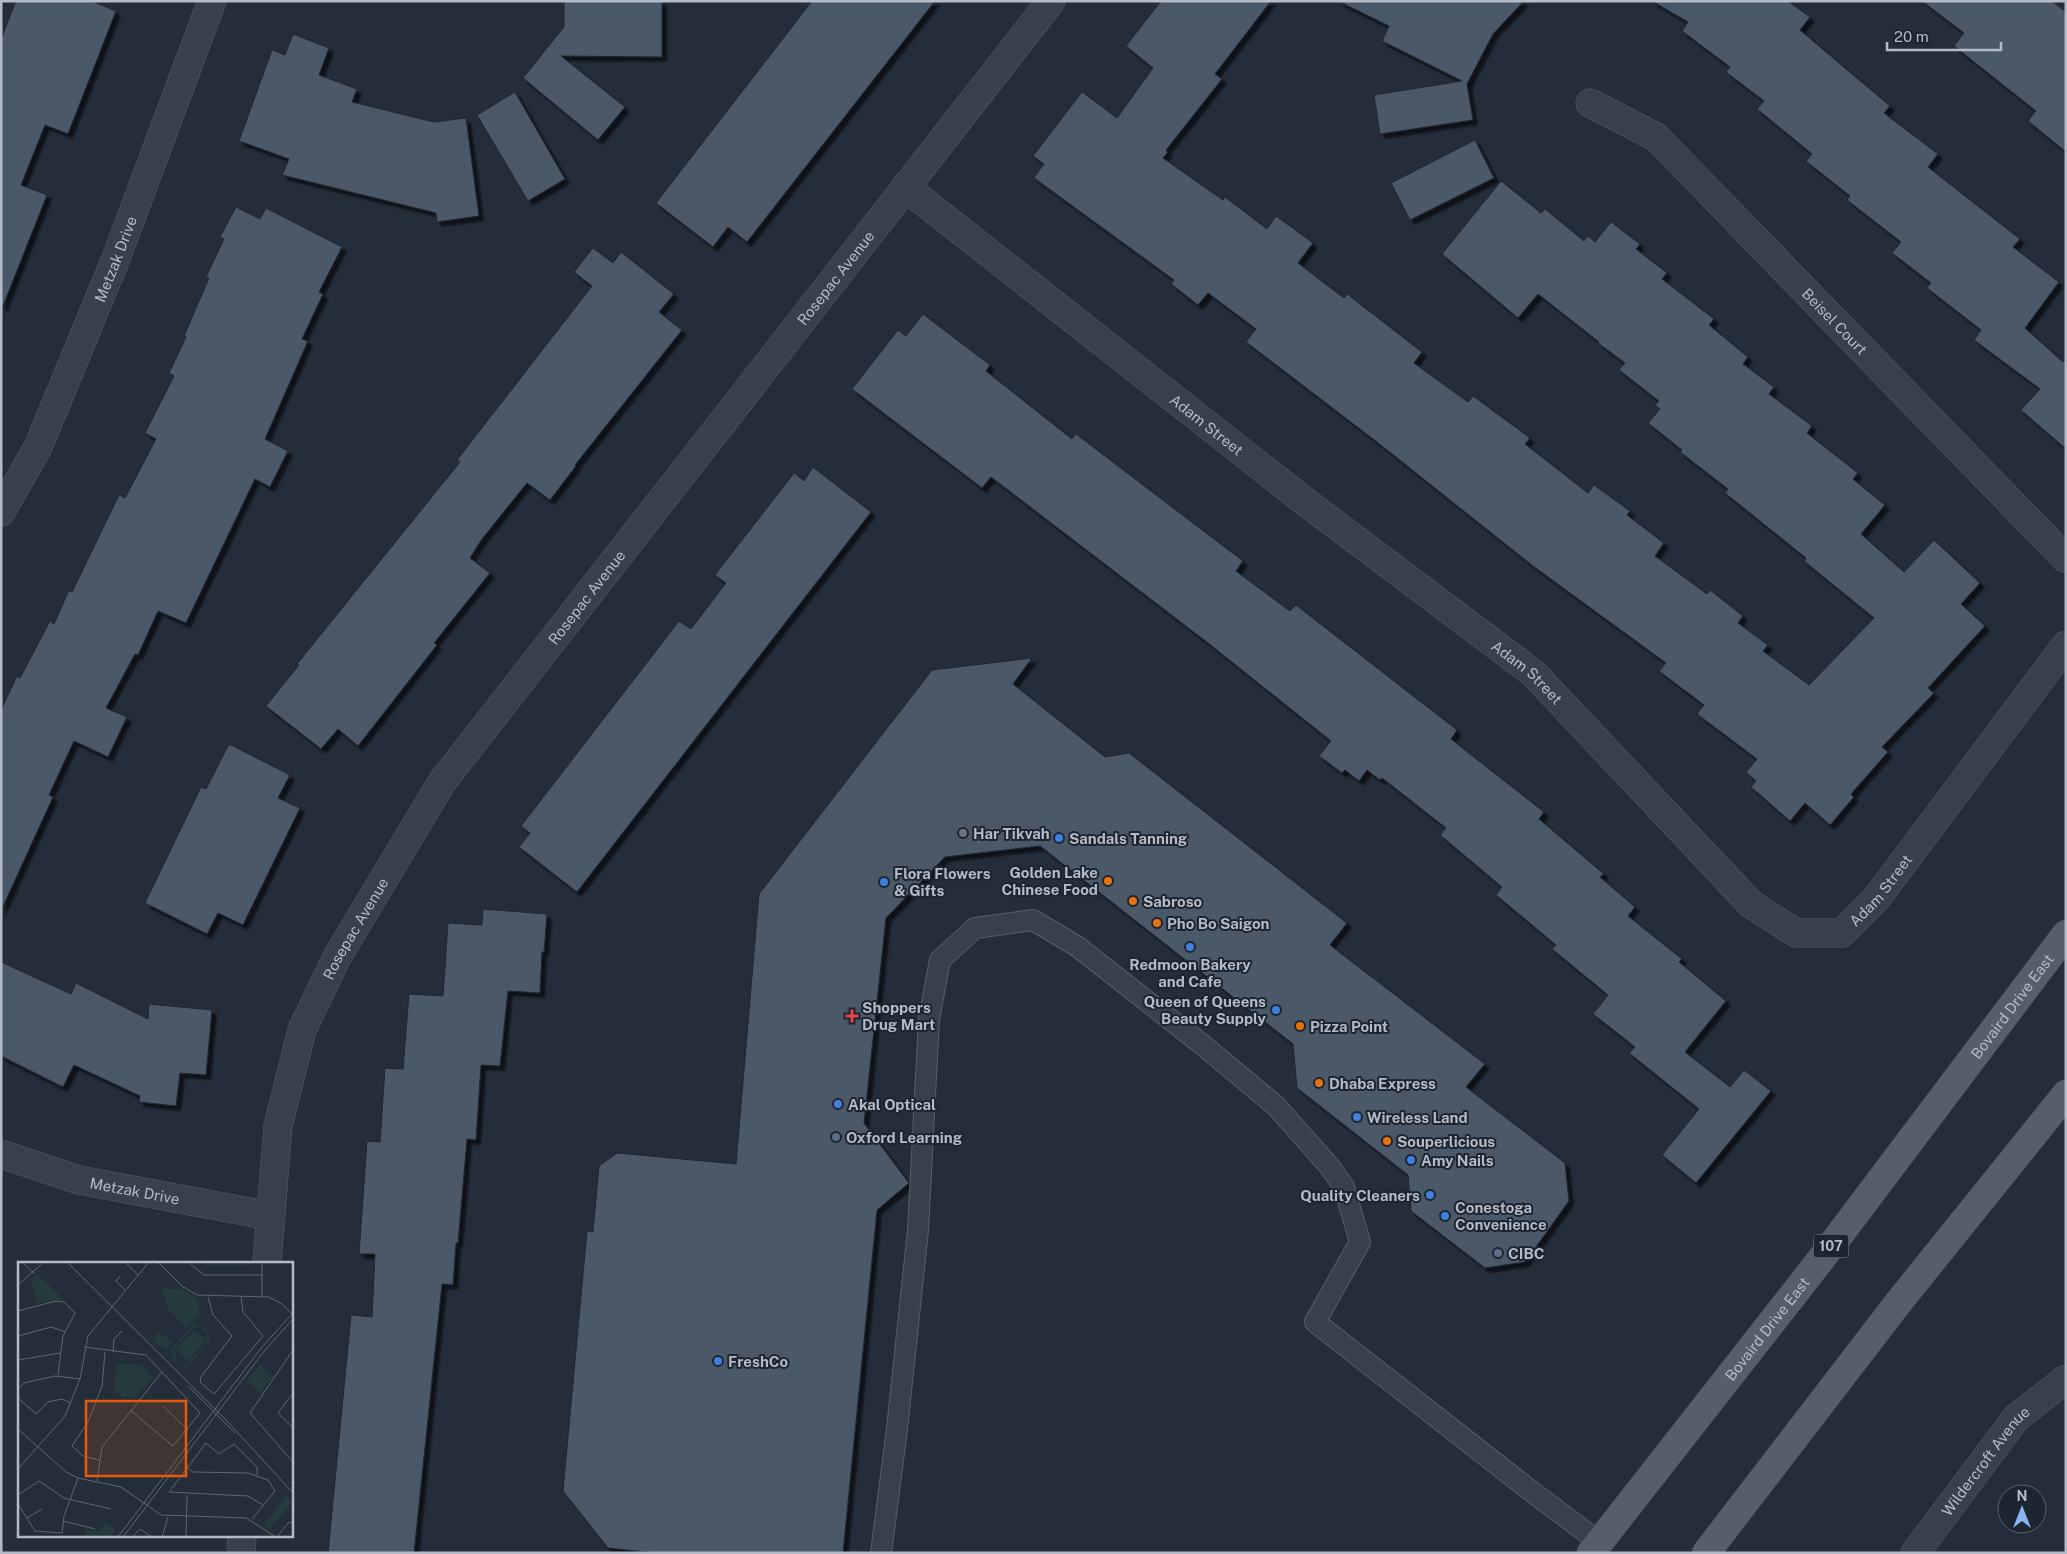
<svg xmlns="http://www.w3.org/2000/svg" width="2067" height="1554" font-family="'Public Sans',sans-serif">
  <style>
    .building { fill: #4c5867; stroke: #1e2732; filter: url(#shadow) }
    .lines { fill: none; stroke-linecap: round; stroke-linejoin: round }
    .lane-casing { stroke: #555e69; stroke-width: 22 }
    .street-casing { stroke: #555e69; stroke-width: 29 }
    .primary-casing { stroke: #404954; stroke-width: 29 }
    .lane { stroke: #37404b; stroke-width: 20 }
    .street { stroke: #37404b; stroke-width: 28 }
    .primary { stroke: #555f6b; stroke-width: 28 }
    .worship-dot { fill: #6b7280; stroke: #1c2530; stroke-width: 2 }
    .shop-dot { fill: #3f7fe0; stroke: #1c2530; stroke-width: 2 }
    .food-dot { fill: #e8710a; stroke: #1c2530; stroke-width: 2 }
    .health-dot { fill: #e0444e; stroke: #1c2530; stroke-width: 2 }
    .service-dot { fill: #5c6f8a; stroke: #1c2530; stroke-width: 2 }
    .labels { text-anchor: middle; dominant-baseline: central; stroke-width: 4; stroke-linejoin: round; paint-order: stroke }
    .shield { fill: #1c2530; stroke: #868e9a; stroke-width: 1 }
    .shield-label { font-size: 14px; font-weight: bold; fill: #b3bbc7 }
    .street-label { font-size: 15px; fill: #b3bbc7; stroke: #1c2530 }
    .poi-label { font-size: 15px; font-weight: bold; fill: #b3bbc7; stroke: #1c2530; text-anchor: start }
    .inset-road { fill: none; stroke: #5d6673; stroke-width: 1 }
    .view { fill: #e8590c; fill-opacity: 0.15; stroke: #e8590c; stroke-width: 2.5 }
    .inset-edge { fill: none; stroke: #b3bbc7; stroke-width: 2.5 }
  </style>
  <defs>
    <filter id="shadow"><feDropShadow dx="4.5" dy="4.5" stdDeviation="1" flood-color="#0009"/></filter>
  </defs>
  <rect width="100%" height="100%" fill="#242e3b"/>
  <!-- building -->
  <g class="building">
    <path d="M 16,1 L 92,1 L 116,11 L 68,134 L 45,125 L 21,185 L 47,195 L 3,306 L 1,306 L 1,39 Z"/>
    <path d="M 564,1 L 662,1 L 662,57 L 561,56 L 625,107 L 598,140 L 523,78 L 564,27 Z"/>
    <path d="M 812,1 L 935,1 L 747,242 L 728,227 L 713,247 L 656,203 Z"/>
    <path d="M 1161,1 L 1271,1 L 1215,74 L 1222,79 L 1166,150 L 1168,152 L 1163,158 L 1223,200 L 1225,197 L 1267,229 L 1276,216 L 1313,243 L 1298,263 L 1344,298 L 1347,294 L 1422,352 L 1414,363 L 1468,402 L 1473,396 L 1530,438 L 1525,444 L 1588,493 L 1594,485 L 1630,511 L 1627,515 L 1664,543 L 1655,556 L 1707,594 L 1710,590 L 1743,616 L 1738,623 L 1768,645 L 1763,651 L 1809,685 L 1874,618 L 1804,561 L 1806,558 L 1725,493 L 1728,489 L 1680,452 L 1682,450 L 1648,423 L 1660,409 L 1655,405 L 1659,401 L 1619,370 L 1625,363 L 1598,343 L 1599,342 L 1538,294 L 1518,318 L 1442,254 L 1501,181 L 1541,213 L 1545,209 L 1584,241 L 1588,236 L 1595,242 L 1611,222 L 1640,244 L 1636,249 L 1667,273 L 1662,279 L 1714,319 L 1709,325 L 1748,357 L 1743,364 L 1774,387 L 1769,394 L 1812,426 L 1807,433 L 1858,473 L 1853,479 L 1885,505 L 1861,534 L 1904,572 L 1934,540 L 1980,583 L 1961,604 L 1985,626 L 1928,688 L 1934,693 L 1882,747 L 1888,752 L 1851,794 L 1854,797 L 1830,825 L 1805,803 L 1790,821 L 1751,787 L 1756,781 L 1746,772 L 1757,759 L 1697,714 L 1704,705 L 1659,671 L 1666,663 L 1533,566 L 1377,442 L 1246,342 L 1256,329 L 1208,293 L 1198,305 L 1171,284 L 1174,280 L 1034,178 L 1044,164 L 1033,156 L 1082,92 L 1117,118 L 1153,68 L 1126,46 Z"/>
    <path d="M 1338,1 L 1524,1 L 1493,34 L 1467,84 L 1473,120 L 1380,134 L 1374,95 L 1462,81 L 1382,41 L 1389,26 Z"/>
    <path d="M 1652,1 L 1788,1 L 1810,17 L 1800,30 L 1890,106 L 1884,113 L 1938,154 L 1928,167 L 2020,239 L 2013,247 L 2059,282 L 2025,328 L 2063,362 L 2066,359 L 2066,449 L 2021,410 L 2040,389 L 1974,340 L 1981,330 L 1927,288 L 1931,283 L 1892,253 L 1901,242 L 1847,200 L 1850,196 L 1806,161 L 1812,154 L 1757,109 L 1764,101 L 1726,72 L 1730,67 L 1682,31 L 1688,22 Z"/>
    <path d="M 1922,1 L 2052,1 L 2066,12 L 2066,152 L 2028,121 L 2036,111 L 1954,46 L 1964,33 Z"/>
    <path d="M 293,34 L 329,48 L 319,75 L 357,89 L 352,102 L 434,122 L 466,118 L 479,216 L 437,222 L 436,213 L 282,175 L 289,159 L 239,141 L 272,50 L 285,55 Z"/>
    <path d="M 515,92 L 565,179 L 528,201 L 477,115 Z"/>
    <path d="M 1475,140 L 1494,178 L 1410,220 L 1391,183 Z"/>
    <path d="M 236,207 L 260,219 L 266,208 L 342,247 L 319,292 L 323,294 L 302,339 L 308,341 L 265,439 L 288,451 L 270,487 L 255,479 L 186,623 L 158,611 L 138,655 L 135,654 L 106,708 L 127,717 L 108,757 L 74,741 L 49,795 L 53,797 L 1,911 L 1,710 L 17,676 L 20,678 L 50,621 L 54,624 L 69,590 L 72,592 L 119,495 L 125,498 L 156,439 L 145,433 L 174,376 L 169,373 L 186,337 L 184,336 L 209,278 L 206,277 L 224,239 L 220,237 Z"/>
    <path d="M 593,248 L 613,263 L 621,252 L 674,294 L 659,312 L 682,330 L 575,465 L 576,466 L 550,500 L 527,483 L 482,539 L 470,558 L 490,573 L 434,643 L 437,645 L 358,746 L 338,729 L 321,749 L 266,706 L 299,665 L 297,664 L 460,462 L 457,460 L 592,286 L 574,272 Z"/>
    <path d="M 923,314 L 990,365 L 986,371 L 1072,439 L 1076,434 L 1243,561 L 1236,571 L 1290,611 L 1296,605 L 1457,730 L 1451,739 L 1544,812 L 1539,819 L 1604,874 L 1600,877 L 1635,907 L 1628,916 L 1682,959 L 1679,962 L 1726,1001 L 1685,1052 L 1730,1087 L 1744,1070 L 1771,1091 L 1696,1183 L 1662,1155 L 1699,1109 L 1629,1053 L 1635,1047 L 1593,1014 L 1608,995 L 1552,949 L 1556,945 L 1496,895 L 1502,887 L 1440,835 L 1446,828 L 1382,778 L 1380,780 L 1367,770 L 1359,781 L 1345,770 L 1342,773 L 1319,756 L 1331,741 L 1208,643 L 991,477 L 982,488 L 852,389 L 898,330 L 906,336 Z"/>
    <path d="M 813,467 L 871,512 L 577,892 L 519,847 L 530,833 L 521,826 L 679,621 L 691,629 L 726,583 L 715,575 L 794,473 L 804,481 Z"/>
    <path d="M 1032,658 L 1013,684 L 1105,757 L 1129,753 L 1347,923 L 1330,945 L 1485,1064 L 1466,1087 L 1565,1163 L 1569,1201 L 1525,1262 L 1485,1268 L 1411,1211 L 1408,1175 L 1297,1088 L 1293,1044 L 1040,846 L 945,857 L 886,918 L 864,1123 L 909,1183 L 877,1210 L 843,1553 L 656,1553 L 608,1548 L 563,1491 L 587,1231 L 593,1232 L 599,1166 L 617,1153 L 736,1164 L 759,894 L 932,670 Z"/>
    <path d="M 229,744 L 290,775 L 278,798 L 300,808 L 243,925 L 218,913 L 207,934 L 145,903 L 201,787 L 206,789 Z"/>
    <path d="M 483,909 L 547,914 L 544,952 L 542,952 L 540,993 L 508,991 L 500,1066 L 481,1065 L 476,1140 L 467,1139 L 458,1243 L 456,1243 L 453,1285 L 442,1284 L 414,1553 L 328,1553 L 351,1315 L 372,1317 L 375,1254 L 359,1254 L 367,1141 L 380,1142 L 385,1068 L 403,1069 L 409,994 L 443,996 L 448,923 L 482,925 Z"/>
    <path d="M 1,962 L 71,994 L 76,983 L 148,1019 L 149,1004 L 212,1010 L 206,1075 L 180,1073 L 176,1106 L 139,1102 L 140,1096 L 74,1065 L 63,1087 L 1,1056 Z"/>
  </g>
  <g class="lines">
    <defs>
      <path id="lane" d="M 881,1553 L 897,1429 L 918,1230 L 929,1019 L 940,960 L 975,928 L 1033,920 L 1078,947 L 1204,1046 L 1276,1106 L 1330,1167 L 1344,1187 L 1360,1242 L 1315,1322 L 1531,1491 L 1599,1542"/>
      <g id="street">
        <path id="s1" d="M 1590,103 L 1656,137 L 2066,559"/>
        <path id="s2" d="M 905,187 L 1303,500 L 1533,673 L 1751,904 L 1796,933 L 1842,933 L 1876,899 L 2066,645"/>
        <path id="s3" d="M 1,512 L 38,447 L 115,261 L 212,1"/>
        <path id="s4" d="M 1,1154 L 79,1180 L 271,1216"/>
        <path id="s5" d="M 267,1263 L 278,1126 L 302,1030 L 337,957 L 442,782 L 1051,1"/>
        <path d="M 241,1553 L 242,1535"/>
        <path id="s6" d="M 1915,1553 L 2016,1418 L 2066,1379"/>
      </g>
      <g id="primary">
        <path id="s7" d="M 1591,1553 L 1822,1258 L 2066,934"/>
        <path d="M 1706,1553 L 1898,1303 L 2066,1094"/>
      </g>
    </defs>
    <!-- lane casing -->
    <use href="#lane" class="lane-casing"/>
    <!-- street casing -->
    <use href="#street" class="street-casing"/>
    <!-- primary casing -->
    <use href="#primary" class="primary-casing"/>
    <!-- lane -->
    <use href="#lane" class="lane"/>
    <!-- street -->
    <use href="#street" class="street"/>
    <!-- primary -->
    <use href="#primary" class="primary"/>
  </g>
  <!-- markers -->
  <circle class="worship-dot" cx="963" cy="833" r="5"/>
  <g class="shop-dot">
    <circle cx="1059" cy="838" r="5"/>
    <circle cx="884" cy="882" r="5"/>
    <circle cx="1190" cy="947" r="5"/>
    <circle cx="1276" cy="1010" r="5"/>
    <circle cx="838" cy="1104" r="5"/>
    <circle cx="1357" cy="1117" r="5"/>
    <circle cx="1411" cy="1160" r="5"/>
    <circle cx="1430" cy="1195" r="5"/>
    <circle cx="1445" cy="1216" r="5"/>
    <circle cx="718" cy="1361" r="5"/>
  </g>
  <g class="food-dot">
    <circle cx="1108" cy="881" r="5"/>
    <circle cx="1133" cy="901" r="5"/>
    <circle cx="1157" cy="923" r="5"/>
    <circle cx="1300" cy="1026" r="5"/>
    <circle cx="1319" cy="1083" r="5"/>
    <circle cx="1387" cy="1141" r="5"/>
  </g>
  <path class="health-dot" d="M849.5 1008.5h5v5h5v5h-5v5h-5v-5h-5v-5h5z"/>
  <g class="service-dot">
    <circle cx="836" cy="1137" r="5"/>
    <circle cx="1498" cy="1253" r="5"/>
  </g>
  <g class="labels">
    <!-- shield labels -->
    <rect class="shield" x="1813.5" y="1234.5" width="35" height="23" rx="4"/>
    <g class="shield-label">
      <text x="1831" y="1246">107</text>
    </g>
    <!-- street labels -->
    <g class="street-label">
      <text stroke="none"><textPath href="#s3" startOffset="278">Metzak Drive</textPath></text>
      <text stroke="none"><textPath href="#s5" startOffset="1161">Rosepac Avenue</textPath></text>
      <text stroke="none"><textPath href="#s1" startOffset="331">Beisel Court</textPath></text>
      <text stroke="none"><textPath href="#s2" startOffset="384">Adam Street</textPath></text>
      <text stroke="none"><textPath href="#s5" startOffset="756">Rosepac Avenue</textPath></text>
      <text stroke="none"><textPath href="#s2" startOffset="789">Adam Street</textPath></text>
      <text stroke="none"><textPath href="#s2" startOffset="1269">Adam Street</textPath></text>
      <text stroke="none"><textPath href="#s5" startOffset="351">Rosepac Avenue</textPath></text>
      <text stroke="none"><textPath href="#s7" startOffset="690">Bovaird Drive East</textPath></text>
      <text stroke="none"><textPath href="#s4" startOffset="139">Metzak Drive</textPath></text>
      <text stroke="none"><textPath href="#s7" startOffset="285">Bovaird Drive East</textPath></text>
      <text stroke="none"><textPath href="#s6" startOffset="116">Wildercroft Avenue</textPath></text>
    </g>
    <!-- poi labels -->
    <g class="poi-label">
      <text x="973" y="833">Har Tikvah</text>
      <text x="1069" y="838">Sandals Tanning</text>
      <text x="1098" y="872" text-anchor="end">Golden Lake<tspan x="1098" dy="17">Chinese Food</tspan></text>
      <text x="894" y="873">Flora Flowers<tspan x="894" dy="17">&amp; Gifts</tspan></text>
      <text x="1143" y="901">Sabroso</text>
      <text x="1167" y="923">Pho Bo Saigon</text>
      <text x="1190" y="964" text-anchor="middle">Redmoon Bakery<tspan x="1190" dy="17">and Cafe</tspan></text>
      <text x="1266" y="1001" text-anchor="end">Queen of Queens<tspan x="1266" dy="17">Beauty Supply</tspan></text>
      <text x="862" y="1007">Shoppers<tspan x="862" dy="17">Drug Mart</tspan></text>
      <text x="1310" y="1026">Pizza Point</text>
      <text x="1329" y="1083">Dhaba Express</text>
      <text x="848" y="1104">Akal Optical</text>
      <text x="1367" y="1117">Wireless Land</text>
      <text x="846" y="1137">Oxford Learning</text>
      <text x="1397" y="1141">Souperlicious</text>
      <text x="1421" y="1160">Amy Nails</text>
      <text x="1420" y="1195" text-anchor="end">Quality Cleaners</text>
      <text x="1455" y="1207">Conestoga<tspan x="1455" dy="17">Convenience</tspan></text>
      <text x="1508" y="1253">CIBC</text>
      <text x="728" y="1361">FreshCo</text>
    </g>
  </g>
  <!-- overview -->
  <g transform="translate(18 1262)">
    <rect width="275" height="275" fill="#242e3b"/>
    <path d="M 184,0 L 233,0 L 233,3 L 188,4 ZM 19,12 L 33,25 L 46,38 L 20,41 L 13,18 ZM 143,27 L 163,27 L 180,37 L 182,54 L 168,66 L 150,47 ZM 180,57 L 178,63 L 189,67 L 192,79 L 165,110 L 168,103 L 155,98 L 153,87 ZM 181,65 L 189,71 L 189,82 L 169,101 L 159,99 L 156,86 L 174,67 ZM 177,68 L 188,79 L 169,99 L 157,87 ZM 141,70 L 154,80 L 148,88 L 135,78 ZM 99,101 L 123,103 L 135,115 L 115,138 L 109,133 L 106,137 L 95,127 ZM 242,102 L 255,114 L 242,131 L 229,118 ZM 268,233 L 274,240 L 251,268 L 246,264 ZM 88,260 L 97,267 L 93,275 L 67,275 L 68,267 L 81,269 Z" fill="#253a3c" fill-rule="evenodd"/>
    <path class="inset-road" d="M 4,0 L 16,11M 49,0 L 209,159 L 275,231M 107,0 L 120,13M 140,0 L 164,24 L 179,33 L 251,35 L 264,42 L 275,53M 170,0 L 186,13 L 244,13M 244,0 L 244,34M 102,14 L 98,19 L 107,28M 0,23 L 26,0M 190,35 L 195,53 L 214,74 L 182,116 L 183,121 L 196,132 L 245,74 L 225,50 L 223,34M 0,49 L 38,39 L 46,40 L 57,51 L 45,74 L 40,113M 0,74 L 33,65 L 48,70M 66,85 L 128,93 L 182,151 L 155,184 L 112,148M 275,88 L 232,151 L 275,200M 95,90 L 96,77 L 104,69M 0,98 L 42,91M 170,124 L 217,171M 0,127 L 6,121 L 37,114 L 62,117M 275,131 L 260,151 L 275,166M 0,136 L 18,152 L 30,140 L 44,137 L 53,141M 145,144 L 170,168M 0,167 L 48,210 L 60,216 L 103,225 L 143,253 L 228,256 L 258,275M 81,198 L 65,194 L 54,184 L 70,160 L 84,124 L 87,90M 168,205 L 175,210 L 230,211 L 250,218 L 257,229 L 234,257M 0,207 L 47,154 L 62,117 L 70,74 L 131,0M 239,213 L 239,205 L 216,182 L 201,192 L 188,181 L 151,230 L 230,234 L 245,243M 79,219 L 84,185 L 144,110M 0,233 L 21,219 L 46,236 L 93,247M 0,242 L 17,269 L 44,271 L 46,254 L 60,216M 9,256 L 24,247M 45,259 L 77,267M 100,275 L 244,85 L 275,51M 105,275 L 247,88 L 275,57M 114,275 L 122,267 L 134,275M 144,275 L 150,255M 168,275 L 169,233M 259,275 L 270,261 L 275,260"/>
    <path class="view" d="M 68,139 L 168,139 L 168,214 L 68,214 Z"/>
    <rect width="275" height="275" class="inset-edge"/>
  </g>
  <!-- border -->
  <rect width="2067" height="1554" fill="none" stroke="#b3bbc7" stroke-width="5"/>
  <!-- north arrow -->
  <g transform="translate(2022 1509)"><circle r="24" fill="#1c2530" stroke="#58616c"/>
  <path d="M0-4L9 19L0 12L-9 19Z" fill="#8ab5f4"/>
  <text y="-8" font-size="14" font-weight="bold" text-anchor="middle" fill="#b3bbc7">N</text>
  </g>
  <!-- scale -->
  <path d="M1887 42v8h114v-8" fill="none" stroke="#b3bbc7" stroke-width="2.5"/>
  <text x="1894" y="42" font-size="15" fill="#b3bbc7" stroke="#1c2530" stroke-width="4" paint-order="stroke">20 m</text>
</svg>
